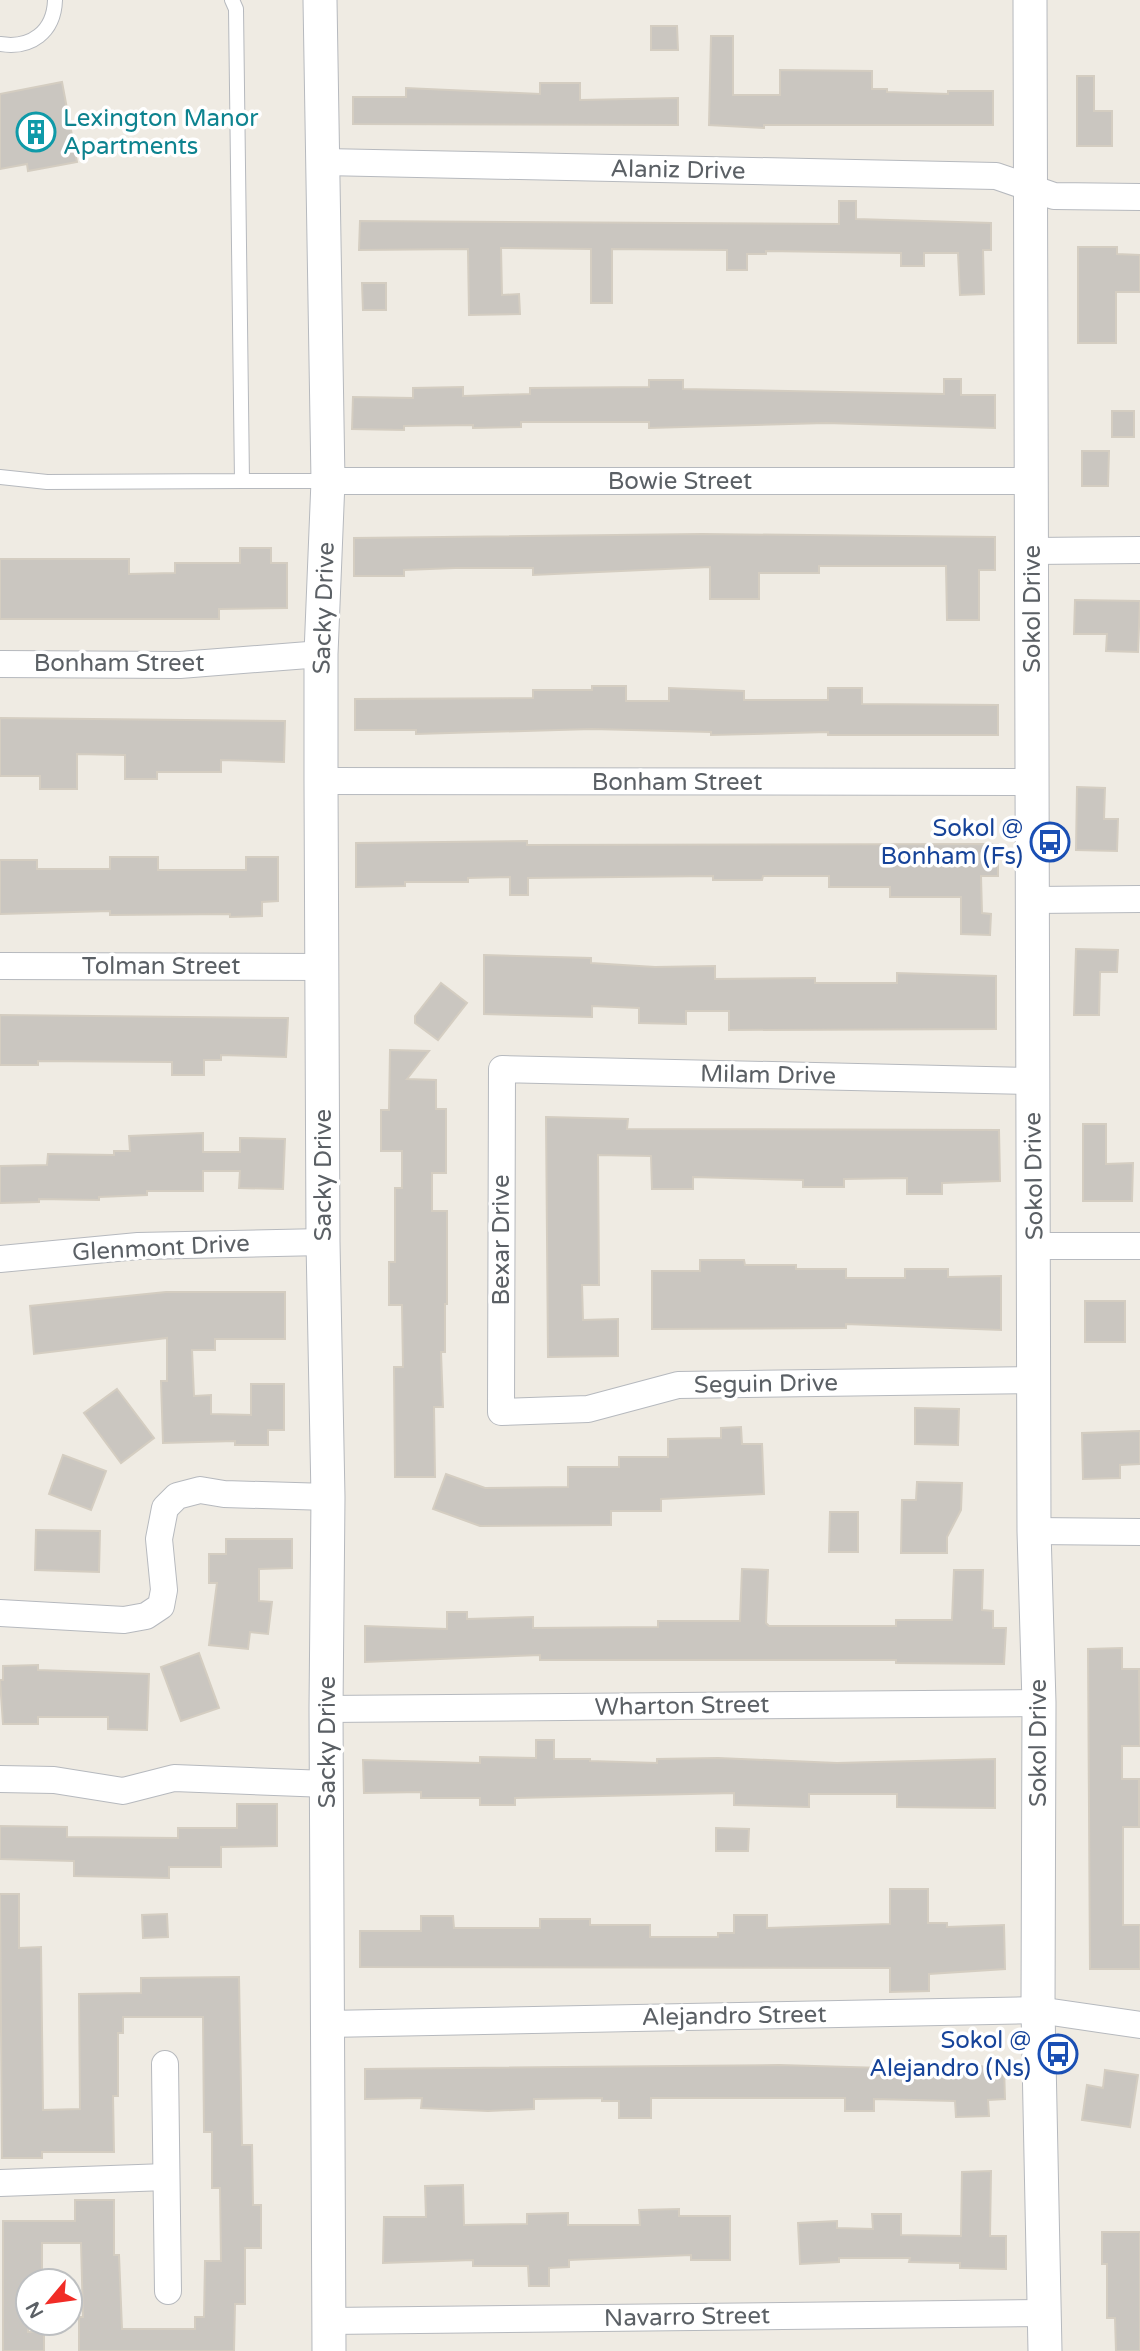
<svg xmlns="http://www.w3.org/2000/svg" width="1140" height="2351" font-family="'Varela Round',sans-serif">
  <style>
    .building { fill: #cac6c0; stroke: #d4cdc1; stroke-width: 2 }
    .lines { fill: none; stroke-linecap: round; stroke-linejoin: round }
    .service-casing { stroke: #b6b9be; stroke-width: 16 }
    .minor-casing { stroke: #b6b9be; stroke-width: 28 }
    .tertiary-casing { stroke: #b6b9be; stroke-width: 35 }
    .service { stroke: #fff; stroke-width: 14 }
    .minor { stroke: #fff; stroke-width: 26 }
    .tertiary { stroke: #fff; stroke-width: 33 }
    .labels { text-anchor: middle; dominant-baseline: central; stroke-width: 7; stroke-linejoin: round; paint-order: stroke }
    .culture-label { font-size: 24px; fill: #0d838f; stroke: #fff; text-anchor: start }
    .street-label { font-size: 24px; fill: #5b6065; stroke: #fff }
    .transit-label { font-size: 24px; fill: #164399; stroke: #fff; text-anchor: end }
  </style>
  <rect width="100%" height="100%" fill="#efebe3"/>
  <!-- building -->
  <g class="building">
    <path d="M 651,26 L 677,26 L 678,50 L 651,50 Z"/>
    <path d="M 711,36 L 733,36 L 733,95 L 780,95 L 780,70 L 872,71 L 872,89 L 887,89 L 887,92 L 948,94 L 948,91 L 993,91 L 993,125 L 764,125 L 764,128 L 709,125 Z"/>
    <path d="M 1077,76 L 1094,76 L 1094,111 L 1112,111 L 1112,146 L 1077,146 Z"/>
    <path d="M 62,82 L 77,162 L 28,171 L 27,164 L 0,169 L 0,94 Z"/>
    <path d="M 540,83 L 580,83 L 580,100 L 678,98 L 678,125 L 353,124 L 353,97 L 406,97 L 406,88 L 540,94 Z"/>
    <path d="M 839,201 L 856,201 L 856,219 L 991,223 L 991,250 L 983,250 L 984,294 L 960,295 L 958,253 L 924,253 L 924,266 L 901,266 L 901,253 L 766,251 L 766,254 L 747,254 L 747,270 L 727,270 L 727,250 L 612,249 L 612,303 L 591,303 L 591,249 L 501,248 L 502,295 L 519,294 L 520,314 L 469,315 L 468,249 L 359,250 L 360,221 L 839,224 Z"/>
    <path d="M 1078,247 L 1117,247 L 1117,254 L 1140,255 L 1140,292 L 1116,292 L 1116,343 L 1078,343 Z"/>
    <path d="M 362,283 L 386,283 L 386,310 L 363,310 Z"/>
    <path d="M 944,379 L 961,379 L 961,395 L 995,395 L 995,428 L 826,423 L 649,428 L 649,422 L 521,422 L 521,427 L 473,428 L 473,425 L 404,426 L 404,430 L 352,429 L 353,397 L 413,398 L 413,388 L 463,387 L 463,396 L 530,394 L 530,388 L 649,387 L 649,380 L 683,380 L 683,389 L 944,394 Z"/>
    <rect x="1112" y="411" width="22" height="26"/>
    <path d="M 1082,451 L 1109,451 L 1108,486 L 1082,486 Z"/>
    <path d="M 702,534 L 995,537 L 995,570 L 979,570 L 979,620 L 947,620 L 946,566 L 819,566 L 819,573 L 759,573 L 759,599 L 710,599 L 710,567 L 533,575 L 533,568 L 455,568 L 404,570 L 404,576 L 354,576 L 354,538 Z"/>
    <path d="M 240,548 L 271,548 L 271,563 L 287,563 L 287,608 L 219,609 L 219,619 L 0,619 L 0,559 L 129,559 L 129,574 L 175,573 L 175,563 L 240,563 Z"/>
    <path d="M 1075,600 L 1140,601 L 1138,652 L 1106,651 L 1107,634 L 1074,634 Z"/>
    <path d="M 592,686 L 626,686 L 626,701 L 669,701 L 669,688 L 744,691 L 744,700 L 828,700 L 828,688 L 862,688 L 862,704 L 998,705 L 998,735 L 828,735 L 828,732 L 711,735 L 711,732 L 592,729 L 416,734 L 416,730 L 355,730 L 355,699 L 533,698 L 533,690 L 592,690 Z"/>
    <path d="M 0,718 L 285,721 L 284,762 L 221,760 L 221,772 L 157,772 L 157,779 L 125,779 L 125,755 L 77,754 L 77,789 L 40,789 L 40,776 L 0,776 Z"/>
    <path d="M 1077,787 L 1105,788 L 1104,819 L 1118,819 L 1117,851 L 1076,850 Z"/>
    <path d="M 527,841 L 527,845 L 998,844 L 998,876 L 981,876 L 982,913 L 991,914 L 990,935 L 961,934 L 961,897 L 890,897 L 890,887 L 829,887 L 829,876 L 763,876 L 762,880 L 713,880 L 713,876 L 528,878 L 528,895 L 510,895 L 510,877 L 468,878 L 468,882 L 405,882 L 405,886 L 356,887 L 356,843 Z"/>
    <path d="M 110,857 L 158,857 L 158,870 L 246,870 L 246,857 L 278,857 L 278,901 L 262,902 L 262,916 L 230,917 L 230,914 L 110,915 L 110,911 L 0,914 L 0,860 L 37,860 L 37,869 L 110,869 Z"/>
    <path d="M 1076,949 L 1118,950 L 1117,972 L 1100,972 L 1099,1015 L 1074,1015 Z"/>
    <path d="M 484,955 L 591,958 L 591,963 L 655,967 L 715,966 L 715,979 L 815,978 L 815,983 L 897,983 L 897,973 L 996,976 L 996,1029 L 729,1030 L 729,1011 L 686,1011 L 686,1024 L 639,1023 L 639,1008 L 592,1006 L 592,1017 L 484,1014 Z"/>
    <path d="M 441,983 L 467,1003 L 438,1040 L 415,1023 L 415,1016 Z"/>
    <path d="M 0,1015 L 288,1018 L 286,1057 L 221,1055 L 221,1060 L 204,1060 L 204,1075 L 172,1075 L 172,1062 L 38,1061 L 38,1065 L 0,1065 Z"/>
    <path d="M 390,1050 L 429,1051 L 407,1079 L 436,1080 L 436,1109 L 446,1109 L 446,1173 L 432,1173 L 432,1211 L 447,1211 L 447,1304 L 445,1304 L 445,1352 L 441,1352 L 443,1407 L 434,1407 L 435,1477 L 395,1477 L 394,1367 L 403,1367 L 402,1305 L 389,1305 L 389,1262 L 395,1262 L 395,1188 L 402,1188 L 402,1151 L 381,1151 L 381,1110 L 389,1110 Z"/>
    <path d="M 546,1117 L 628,1119 L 627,1129 L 999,1130 L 1000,1181 L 942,1183 L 942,1194 L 907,1194 L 907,1178 L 844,1179 L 844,1187 L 803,1187 L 803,1180 L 693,1177 L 693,1189 L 652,1189 L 651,1156 L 598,1155 L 599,1285 L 582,1285 L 583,1320 L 618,1319 L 618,1356 L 548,1357 Z"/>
    <path d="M 1083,1124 L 1106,1124 L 1106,1164 L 1133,1163 L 1132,1201 L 1083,1201 Z"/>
    <path d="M 203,1133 L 203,1152 L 240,1152 L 240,1138 L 285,1139 L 283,1189 L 239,1188 L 240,1171 L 203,1171 L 203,1191 L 147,1191 L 147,1195 L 99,1197 L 99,1200 L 39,1199 L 39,1202 L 0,1203 L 0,1166 L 47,1165 L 48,1154 L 114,1155 L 114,1151 L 130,1151 L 129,1136 Z"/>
    <path d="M 700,1260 L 744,1260 L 745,1265 L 796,1265 L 796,1269 L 846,1269 L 846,1278 L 905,1278 L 905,1269 L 948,1269 L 948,1277 L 1001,1276 L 1001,1330 L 846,1324 L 846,1328 L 652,1329 L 652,1271 L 700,1271 Z"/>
    <path d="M 166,1292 L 285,1292 L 285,1339 L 215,1339 L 215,1350 L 192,1350 L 194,1396 L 211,1395 L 211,1414 L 251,1415 L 251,1384 L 284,1384 L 284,1430 L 268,1430 L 268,1445 L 235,1445 L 235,1441 L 163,1443 L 161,1381 L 167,1381 L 167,1338 L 34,1354 L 30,1306 Z"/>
    <rect x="1085" y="1301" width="40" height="41"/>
    <path d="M 117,1389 L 154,1438 L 121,1463 L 84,1413 Z"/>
    <path d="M 915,1408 L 959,1409 L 958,1445 L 915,1444 Z"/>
    <path d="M 741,1427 L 742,1444 L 762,1444 L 764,1494 L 661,1499 L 661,1511 L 611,1511 L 611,1525 L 480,1526 L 433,1509 L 446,1474 L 485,1488 L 568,1487 L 568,1467 L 619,1467 L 619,1457 L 668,1457 L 668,1439 L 721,1438 L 721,1428 Z"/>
    <path d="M 1140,1431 L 1140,1464 L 1120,1465 L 1120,1478 L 1083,1479 L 1082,1433 Z"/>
    <path d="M 63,1455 L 106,1471 L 91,1510 L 49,1494 Z"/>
    <path d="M 917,1482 L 962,1483 L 961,1510 L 947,1537 L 947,1553 L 901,1553 L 902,1500 L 916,1500 Z"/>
    <path d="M 830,1512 L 858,1512 L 858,1552 L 829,1552 Z"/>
    <path d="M 36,1530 L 100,1531 L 99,1572 L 35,1570 Z"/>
    <path d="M 226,1539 L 292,1539 L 292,1568 L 259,1569 L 259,1601 L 272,1602 L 268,1634 L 250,1632 L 248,1649 L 209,1645 L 217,1583 L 209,1583 L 209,1554 L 226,1554 Z"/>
    <path d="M 742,1569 L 768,1570 L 766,1623 L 769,1626 L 896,1626 L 896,1620 L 952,1620 L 954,1570 L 983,1570 L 982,1610 L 993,1611 L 993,1628 L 1006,1628 L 1004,1664 L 896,1663 L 896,1660 L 540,1660 L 540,1655 L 365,1662 L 365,1626 L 447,1629 L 447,1612 L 467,1612 L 467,1619 L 533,1617 L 533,1628 L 658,1627 L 658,1621 L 740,1621 Z"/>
    <path d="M 1122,1648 L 1122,1669 L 1139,1669 L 1140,1746 L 1122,1746 L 1122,1779 L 1139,1779 L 1139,1827 L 1123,1827 L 1123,1925 L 1140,1925 L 1140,1969 L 1090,1969 L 1088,1649 Z"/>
    <path d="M 199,1653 L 219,1708 L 181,1721 L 161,1667 Z"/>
    <path d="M 38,1665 L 38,1670 L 149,1674 L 147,1730 L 108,1729 L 108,1717 L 38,1717 L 38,1724 L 3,1724 L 0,1680 L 3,1680 L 3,1666 Z"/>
    <path d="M 536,1740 L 554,1740 L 554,1759 L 590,1759 L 590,1761 L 657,1763 L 657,1759 L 718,1758 L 837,1763 L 995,1759 L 995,1808 L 897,1807 L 897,1794 L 809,1794 L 809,1807 L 734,1805 L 734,1793 L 515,1798 L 515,1805 L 480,1805 L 480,1798 L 421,1798 L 421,1792 L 364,1793 L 363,1760 L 480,1763 L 480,1757 L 536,1758 Z"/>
    <path d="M 237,1804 L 277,1804 L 277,1846 L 221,1847 L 221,1867 L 169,1867 L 169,1878 L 74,1876 L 74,1861 L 0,1859 L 0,1826 L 67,1827 L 67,1837 L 178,1838 L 178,1828 L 237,1828 Z"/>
    <path d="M 716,1828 L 749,1829 L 748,1851 L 716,1851 Z"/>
    <path d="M 890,1889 L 928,1889 L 928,1923 L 947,1923 L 947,1927 L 1004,1925 L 1005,1969 L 929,1974 L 929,1991 L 890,1992 L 890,1968 L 360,1967 L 360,1931 L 421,1931 L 421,1916 L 453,1916 L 454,1928 L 540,1928 L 540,1919 L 590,1919 L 590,1925 L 650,1925 L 650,1937 L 718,1937 L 718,1933 L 734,1933 L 734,1915 L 767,1915 L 767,1928 L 890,1924 Z"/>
    <path d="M 0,1894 L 19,1894 L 19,1948 L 41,1947 L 43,2110 L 80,2109 L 79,1994 L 141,1993 L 141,1978 L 239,1977 L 242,2145 L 252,2145 L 253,2205 L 261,2205 L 261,2248 L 245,2248 L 245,2304 L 235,2304 L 234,2351 L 79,2351 L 79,2317 L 83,2317 L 81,2243 L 42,2243 L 42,2281 L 28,2281 L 28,2332 L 44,2331 L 44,2351 L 3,2351 L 3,2221 L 75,2221 L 75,2200 L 114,2200 L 114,2255 L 119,2255 L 122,2329 L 195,2329 L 195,2317 L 204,2317 L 205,2261 L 221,2261 L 220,2188 L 212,2188 L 212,2132 L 204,2132 L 203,2017 L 123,2017 L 123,2033 L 118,2033 L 118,2096 L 113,2096 L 114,2152 L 42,2152 L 42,2158 L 2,2158 Z"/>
    <path d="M 167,1914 L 168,1937 L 143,1938 L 142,1915 Z"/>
    <path d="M 779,2065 L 954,2070 L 954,2067 L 1004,2066 L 1005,2099 L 988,2100 L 989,2116 L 956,2117 L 955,2101 L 874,2099 L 874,2111 L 845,2111 L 845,2098 L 651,2098 L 651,2118 L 619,2118 L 619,2101 L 602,2101 L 602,2098 L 534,2099 L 534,2109 L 488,2111 L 421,2108 L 422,2098 L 365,2099 L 365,2069 Z"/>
    <path d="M 1105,2070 L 1138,2075 L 1130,2127 L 1082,2120 L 1087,2085 L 1103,2088 Z"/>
    <path d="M 991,2171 L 990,2236 L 1006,2236 L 1006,2269 L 960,2268 L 960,2263 L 909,2262 L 910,2258 L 839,2258 L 839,2262 L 800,2264 L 798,2223 L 837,2221 L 837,2228 L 873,2229 L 872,2214 L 901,2214 L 901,2235 L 961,2236 L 962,2172 Z"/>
    <path d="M 463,2185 L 464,2225 L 527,2224 L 527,2214 L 568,2213 L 568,2225 L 640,2225 L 639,2210 L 679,2209 L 679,2216 L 730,2216 L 730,2260 L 691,2260 L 691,2255 L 569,2260 L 569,2267 L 549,2268 L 549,2286 L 529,2286 L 528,2266 L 473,2266 L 473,2260 L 383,2263 L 384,2217 L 426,2217 L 425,2186 Z"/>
    <path d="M 1102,2232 L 1140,2232 L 1140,2351 L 1116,2351 L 1115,2318 L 1107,2318 L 1107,2264 L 1102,2264 Z"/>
  </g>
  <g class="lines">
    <defs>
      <g id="service">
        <path d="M 0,44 C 31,49 54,32 55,0"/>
        <path d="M 0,477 L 47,482 L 242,481 L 236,9 L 232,0"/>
        <path d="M 242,481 L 328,481"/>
      </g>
      <g id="minor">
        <path d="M 324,162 L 996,176 L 1054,196 L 1140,197"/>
        <path d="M 328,481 L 1032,481"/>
        <path d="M 1032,551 L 1140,550"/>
        <path d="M 0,664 L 180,665 L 321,654"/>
        <path d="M 321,781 L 1033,782"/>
        <path d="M 1034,900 L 1140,899"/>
        <path d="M 0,966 L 323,967"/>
        <path d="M 1033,1081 L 502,1069 L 501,1412 L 588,1409 L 678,1385 L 1035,1380"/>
        <path d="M 1035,1246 L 1140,1246"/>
        <path d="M 0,1259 L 138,1246 L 323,1242"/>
        <path d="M 1034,1531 L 1140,1532"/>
        <path d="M 0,1613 L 124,1620 L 146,1616 L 161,1606 L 164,1590 L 159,1539 L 165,1508 L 177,1496 L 200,1490 L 224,1494 L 328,1497"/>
        <path d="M 326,1709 L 1039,1703"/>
        <path d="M 0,1779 L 54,1780 L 123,1791 L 174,1778 L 327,1784"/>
        <path d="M 327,2024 L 1038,2010 L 1140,2025"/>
        <path d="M 165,2064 L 168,2291"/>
        <path d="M 0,2183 L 166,2177"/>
        <path d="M 329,2321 L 1046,2313"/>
      </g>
      <g id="tertiary">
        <path d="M 320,0 L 328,481 L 321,654 L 321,781 L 323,1242 L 328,1497 L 326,1709 L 329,2351"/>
        <path d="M 1030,0 L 1034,1531 L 1039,1703 L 1038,2010 L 1045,2351"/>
      </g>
    </defs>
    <!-- service casing -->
    <use href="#service" class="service-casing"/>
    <!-- minor casing -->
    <use href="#minor" class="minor-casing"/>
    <!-- tertiary casing -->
    <use href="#tertiary" class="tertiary-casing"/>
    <!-- service -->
    <use href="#service" class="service"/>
    <!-- minor -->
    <use href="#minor" class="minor"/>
    <!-- tertiary -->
    <use href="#tertiary" class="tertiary"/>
  </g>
  <!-- icons -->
  <defs>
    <symbol id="building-ring" viewBox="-11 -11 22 22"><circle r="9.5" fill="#fff" stroke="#0f9aa8" stroke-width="1.5"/><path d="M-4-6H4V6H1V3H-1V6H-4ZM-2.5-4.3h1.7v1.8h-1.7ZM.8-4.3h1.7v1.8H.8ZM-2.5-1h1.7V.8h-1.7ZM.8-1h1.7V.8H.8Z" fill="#0f9aa8"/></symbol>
    <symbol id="bus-ring" viewBox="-11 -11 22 22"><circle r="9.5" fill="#fff" stroke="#1a4fb4" stroke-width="1.5"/><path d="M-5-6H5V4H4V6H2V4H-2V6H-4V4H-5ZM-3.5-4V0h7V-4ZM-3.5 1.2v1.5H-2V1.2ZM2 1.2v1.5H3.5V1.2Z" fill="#1a4fb4"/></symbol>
  </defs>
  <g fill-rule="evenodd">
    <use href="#building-ring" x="14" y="110" width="44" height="44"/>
    <use href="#bus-ring" x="1028" y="820" width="44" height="44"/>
    <use href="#bus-ring" x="1036" y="2032" width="44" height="44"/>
  </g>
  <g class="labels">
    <!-- culture labels -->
    <g class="culture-label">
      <text x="63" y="118">Lexington Manor<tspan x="63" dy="28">Apartments</tspan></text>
    </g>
    <!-- street labels -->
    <g class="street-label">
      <text transform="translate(678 170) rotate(1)">Alaniz Drive</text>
      <text x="680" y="481">Bowie Street</text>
      <text transform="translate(324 608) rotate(-88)">Sacky Drive</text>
      <text transform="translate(1032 609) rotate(-90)">Sokol Drive</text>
      <text x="119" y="663">Bonham Street</text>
      <text x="677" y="782">Bonham Street</text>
      <text x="161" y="966">Tolman Street</text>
      <text transform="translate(768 1075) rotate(1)">Milam Drive</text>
      <text transform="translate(323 1175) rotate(-90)">Sacky Drive</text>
      <text transform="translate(1034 1176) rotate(-91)">Sokol Drive</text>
      <text transform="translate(501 1240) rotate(-90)">Bexar Drive</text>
      <text transform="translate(161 1248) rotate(-3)">Glenmont Drive</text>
      <text transform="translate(766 1384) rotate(-1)">Seguin Drive</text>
      <text transform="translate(682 1706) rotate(-1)">Wharton Street</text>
      <text transform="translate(327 1742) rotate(-90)">Sacky Drive</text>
      <text transform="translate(1038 1743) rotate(-90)">Sokol Drive</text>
      <text transform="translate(734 2016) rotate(-1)">Alejandro Street</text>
      <text transform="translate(687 2317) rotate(-1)">Navarro Street</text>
    </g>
    <!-- transit labels -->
    <g class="transit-label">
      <text x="1023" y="828">Sokol @<tspan x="1023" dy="28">Bonham (Fs)</tspan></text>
      <text x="1031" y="2040">Sokol @<tspan x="1031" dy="28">Alejandro (Ns)</tspan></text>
    </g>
  </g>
  <!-- north arrow -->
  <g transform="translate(49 2302) rotate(241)"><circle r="33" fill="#ffffff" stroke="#bdbfc1" stroke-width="2"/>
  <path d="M0-5L12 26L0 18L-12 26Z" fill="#f12c26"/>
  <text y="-10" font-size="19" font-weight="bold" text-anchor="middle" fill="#5b6065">N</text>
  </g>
</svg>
